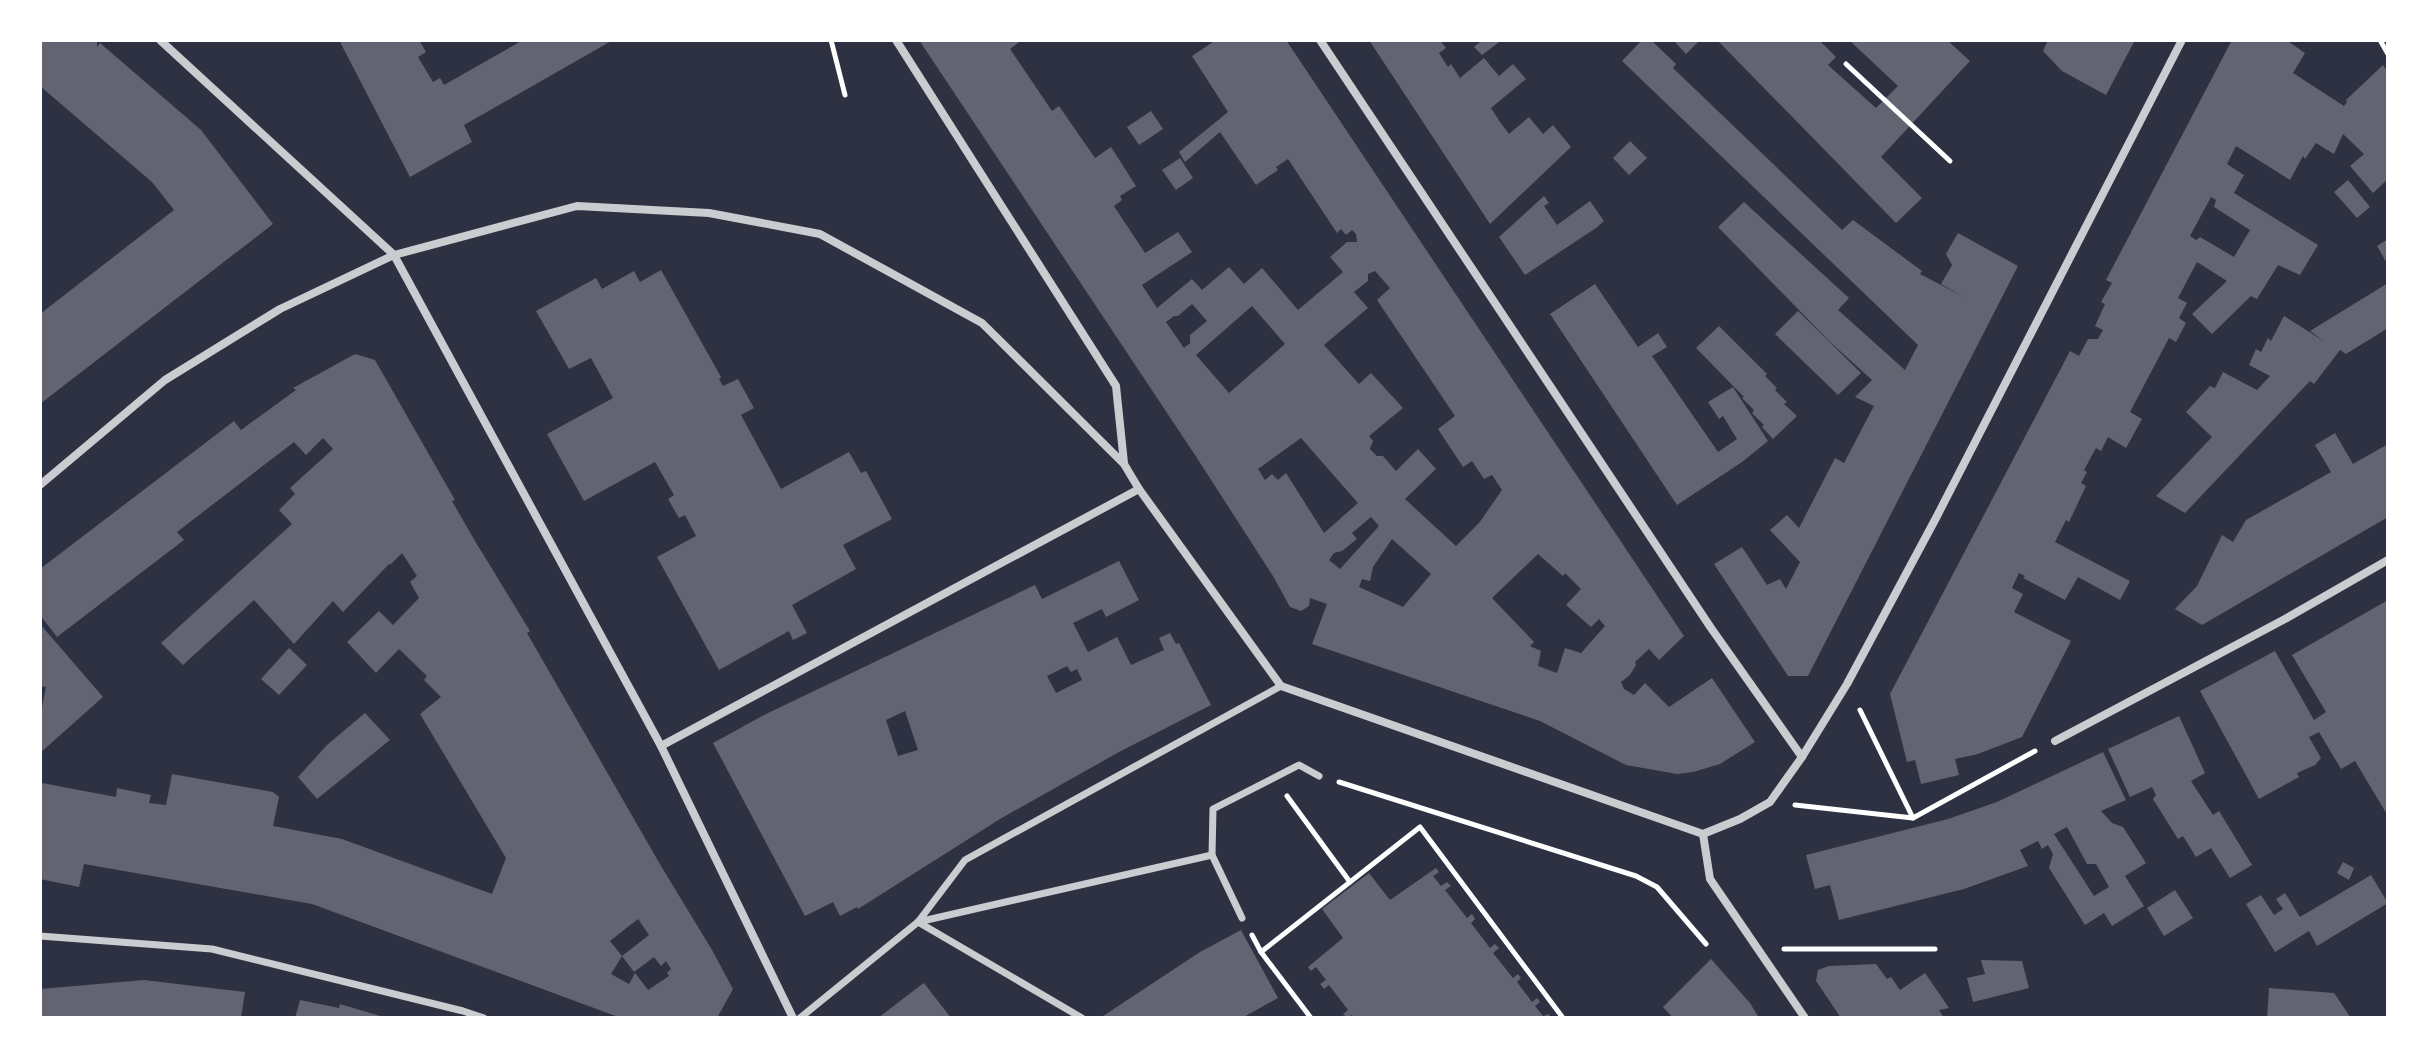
<svg xmlns="http://www.w3.org/2000/svg" width="2428" height="1058" font-family="Karla,sans-serif">
  <style>
    .building { fill: #626471; fill-rule: evenodd }
    .lines { fill: none; stroke-linecap: round; stroke-linejoin: round }
    .path { stroke: #fff; stroke-width: 5 }
    .pedestrian { stroke: #caccd0; stroke-width: 7 }
    .minor { stroke: #caccd0; stroke-width: 8 }
  </style>
  <rect width="100%" height="100%" fill="#2d3142"/>
  <!-- building -->
  <g class="building">
    <path d="M 40,40 L 95,40 L 97,42 L 97,47 L 100,43 L 201,130 L 273,224 L 40,404 L 40,314 L 174,210 L 152,182 L 40,86 Z"/>
    <path d="M 339,40 L 419,40 L 426,52 L 418,57 L 433,82 L 440,78 L 444,85 L 523,40 L 613,40 L 464,125 L 472,142 L 410,177 Z"/>
    <path d="M 919,40 L 1022,40 L 1010,49 L 1052,111 L 1059,106 L 1095,158 L 1111,147 L 1136,186 L 1120,196 L 1122,200 L 1114,206 L 1145,253 L 1178,232 L 1192,252 L 1142,285 L 1157,308 L 1192,279 L 1202,290 L 1229,267 L 1244,284 L 1262,268 L 1298,310 L 1343,272 L 1330,257 L 1347,242 L 1357,242 L 1356,234 L 1352,230 L 1346,235 L 1341,229 L 1337,233 L 1288,159 L 1276,167 L 1278,170 L 1256,185 L 1220,132 L 1185,162 L 1179,152 L 1228,112 L 1192,56 L 1216,40 L 1286,40 L 1684,636 L 1659,660 L 1649,649 L 1635,662 L 1636,665 L 1630,675 L 1621,682 L 1624,689 L 1634,695 L 1645,683 L 1669,707 L 1712,678 L 1755,742 L 1720,764 L 1693,772 L 1677,774 L 1626,765 L 1540,721 L 1312,644 L 1327,604 L 1310,598 L 1309,606 L 1301,611 L 1290,607 L 1273,576 L 1195,455 ZM 1375,271 L 1390,288 L 1377,300 L 1455,416 L 1438,429 L 1463,467 L 1472,461 L 1484,479 L 1492,475 L 1502,490 L 1479,523 L 1456,546 L 1405,499 L 1436,469 L 1418,449 L 1396,471 L 1383,456 L 1377,456 L 1370,449 L 1373,441 L 1369,436 L 1403,408 L 1371,373 L 1359,384 L 1324,345 L 1368,308 L 1354,292 L 1368,281 L 1368,274 ZM 1192,304 L 1207,321 L 1190,335 L 1190,343 L 1184,348 L 1166,322 L 1174,316 L 1178,316 ZM 1252,306 L 1285,344 L 1229,393 L 1196,355 ZM 1301,438 L 1358,503 L 1324,533 L 1286,473 L 1278,480 L 1272,474 L 1265,480 L 1258,469 ZM 1371,517 L 1379,526 L 1340,569 L 1329,560 L 1334,553 L 1342,551 L 1357,539 L 1352,533 ZM 1392,539 L 1431,574 L 1403,607 L 1359,587 L 1362,579 L 1370,581 L 1373,567 ZM 1538,554 L 1563,576 L 1565,573 L 1581,589 L 1566,605 L 1591,627 L 1599,619 L 1605,626 L 1581,653 L 1565,648 L 1557,673 L 1538,666 L 1541,651 L 1530,646 L 1534,642 L 1492,598 Z"/>
    <path d="M 1369,40 L 1440,40 L 1446,48 L 1439,53 L 1448,67 L 1451,64 L 1460,78 L 1484,58 L 1499,76 L 1513,64 L 1526,79 L 1491,108 L 1500,122 L 1509,134 L 1529,117 L 1543,134 L 1553,125 L 1571,147 L 1490,224 Z"/>
    <path d="M 1482,40 L 1502,40 L 1482,55 L 1474,47 Z"/>
    <path d="M 1642,40 L 1651,40 L 1676,64 L 1673,68 L 1842,230 L 1853,220 L 1922,271 L 1920,274 L 1966,298 L 1941,284 L 1952,265 L 1946,254 L 1958,233 L 2018,266 L 1808,676 L 1788,676 L 1714,564 L 1742,547 L 1767,585 L 1780,579 L 1786,589 L 1800,562 L 1770,530 L 1787,515 L 1799,528 L 1835,458 L 1844,463 L 1874,406 L 1855,397 L 1872,380 L 1829,341 L 1718,227 L 1744,202 L 1849,298 L 1838,310 L 1905,370 L 1918,345 L 1622,61 Z"/>
    <path d="M 1673,40 L 1700,40 L 1686,54 Z"/>
    <path d="M 1717,40 L 1819,40 L 1836,57 L 1828,65 L 1876,108 L 1898,86 L 1849,40 L 1947,40 L 1970,61 L 1881,157 L 1922,198 L 1896,223 Z"/>
    <path d="M 2048,40 L 2135,40 L 2106,95 L 2062,71 L 2043,51 Z"/>
    <path d="M 2232,40 L 2285,40 L 2292,44 L 2305,53 L 2293,73 L 2344,106 L 2347,102 L 2346,100 L 2383,65 L 2388,72 L 2388,179 L 2373,193 L 2350,166 L 2364,154 L 2343,134 L 2334,154 L 2316,143 L 2305,159 L 2303,156 L 2290,180 L 2236,146 L 2227,164 L 2244,175 L 2234,193 L 2318,245 L 2300,275 L 2278,265 L 2257,299 L 2251,296 L 2212,334 L 2192,314 L 2227,281 L 2197,262 L 2178,298 L 2187,303 L 2179,318 L 2186,323 L 2176,342 L 2169,338 L 2130,412 L 2142,419 L 2126,448 L 2108,437 L 2101,451 L 2096,448 L 2084,470 L 2087,472 L 2081,483 L 2086,486 L 2069,522 L 2066,520 L 2055,542 L 2130,581 L 2120,600 L 2078,577 L 2065,600 L 2023,578 L 2025,576 L 2019,573 L 2012,588 L 2023,594 L 2014,612 L 2071,641 L 2022,737 L 1978,754 L 1955,759 L 1959,775 L 1921,784 L 1915,760 L 1907,762 L 1890,694 L 2070,351 L 2079,356 L 2088,339 L 2098,339 L 2103,330 L 2095,326 L 2105,304 L 2101,302 L 2112,283 L 2106,280 ZM 2211,197 L 2216,200 L 2214,207 L 2250,230 L 2234,257 L 2200,237 L 2196,240 L 2190,236 Z"/>
    <path d="M 1151,111 L 1163,129 L 1139,145 L 1127,127 Z"/>
    <path d="M 1630,141 L 1647,158 L 1629,175 L 1613,158 Z"/>
    <path d="M 1180,158 L 1193,178 L 1176,190 L 1162,170 Z"/>
    <path d="M 2348,180 L 2370,207 L 2357,218 L 2334,192 Z"/>
    <path d="M 1544,196 L 1549,203 L 1544,206 L 1557,225 L 1590,201 L 1604,221 L 1596,228 L 1525,275 L 1499,237 Z"/>
    <path d="M 2388,239 L 2388,265 L 2377,246 Z"/>
    <path d="M 661,270 L 721,377 L 719,379 L 723,386 L 738,379 L 754,408 L 741,415 L 781,489 L 849,452 L 861,473 L 866,471 L 892,519 L 843,545 L 856,569 L 792,605 L 807,633 L 793,640 L 789,631 L 719,670 L 657,557 L 696,536 L 685,515 L 679,518 L 668,499 L 674,495 L 655,462 L 584,501 L 547,434 L 613,398 L 591,358 L 569,369 L 536,311 L 596,278 L 602,289 L 634,271 L 640,282 Z"/>
    <path d="M 2388,283 L 2388,328 L 2346,354 L 2340,350 L 2314,384 L 2310,381 L 2185,513 L 2156,496 L 2212,437 L 2186,412 L 2210,386 L 2215,388 L 2223,372 L 2257,390 L 2270,376 L 2249,365 L 2256,349 L 2261,352 L 2268,338 L 2271,341 L 2284,316 L 2325,342 L 2310,331 Z"/>
    <path d="M 1595,284 L 1638,347 L 1658,333 L 1667,347 L 1652,356 L 1718,452 L 1737,439 L 1723,416 L 1719,419 L 1708,402 L 1733,387 L 1768,441 L 1742,462 L 1677,505 L 1550,314 Z"/>
    <path d="M 1798,311 L 1861,373 L 1838,395 L 1775,334 Z"/>
    <path d="M 1719,326 L 1767,374 L 1765,376 L 1777,388 L 1775,390 L 1787,402 L 1784,404 L 1797,416 L 1773,439 L 1762,427 L 1764,425 L 1752,413 L 1754,410 L 1742,398 L 1744,397 L 1696,348 Z"/>
    <path d="M 355,354 L 375,360 L 455,500 L 452,501 L 475,541 L 530,631 L 527,633 L 661,866 L 712,950 L 733,989 L 717,1018 L 621,1018 L 312,904 L 84,864 L 79,887 L 40,879 L 40,795 L 42,783 L 116,797 L 117,788 L 151,795 L 149,803 L 166,805 L 172,774 L 273,792 L 279,797 L 273,826 L 342,839 L 492,894 L 506,858 L 420,714 L 441,697 L 424,680 L 427,676 L 399,649 L 376,673 L 347,642 L 379,611 L 393,625 L 419,598 L 410,582 L 417,576 L 402,553 L 390,565 L 389,564 L 343,612 L 333,601 L 294,644 L 254,600 L 183,665 L 161,643 L 292,524 L 279,510 L 295,494 L 290,488 L 333,449 L 323,438 L 306,455 L 294,442 L 177,532 L 184,540 L 57,637 L 40,615 L 40,569 L 234,421 L 241,430 L 296,390 L 293,388 ZM 638,919 L 649,935 L 622,956 L 610,941 ZM 622,956 L 634,972 L 654,957 L 661,966 L 666,961 L 671,969 L 667,973 L 669,976 L 648,990 L 635,973 L 629,984 L 611,974 Z"/>
    <path d="M 2335,433 L 2353,464 L 2388,444 L 2388,517 L 2202,625 L 2175,609 L 2197,586 L 2222,535 L 2233,542 L 2246,520 L 2331,472 L 2315,445 Z"/>
    <path d="M 1119,561 L 1139,600 L 1106,617 L 1102,609 L 1073,623 L 1088,652 L 1117,637 L 1131,665 L 1164,650 L 1159,638 L 1170,633 L 1176,644 L 1179,643 L 1211,705 L 1119,752 L 1000,819 L 858,909 L 857,907 L 840,916 L 833,902 L 805,916 L 713,743 L 766,714 L 1035,585 L 1042,599 ZM 1067,666 L 1071,672 L 1077,669 L 1082,680 L 1056,693 L 1047,676 ZM 905,711 L 918,750 L 898,756 L 886,720 Z"/>
    <path d="M 2388,600 L 2388,816 L 2355,761 L 2341,769 L 2319,732 L 2309,737 L 2321,758 L 2315,765 L 2297,773 L 2299,777 L 2259,799 L 2200,691 L 2275,651 L 2314,720 L 2326,712 L 2292,655 Z"/>
    <path d="M 40,624 L 103,697 L 40,753 L 40,717 L 46,687 L 40,686 Z"/>
    <path d="M 289,648 L 307,665 L 279,695 L 261,679 Z"/>
    <path d="M 365,713 L 390,740 L 317,799 L 298,777 L 327,745 Z"/>
    <path d="M 2179,716 L 2205,773 L 2191,781 L 2213,815 L 2219,811 L 2252,865 L 2230,878 L 2211,848 L 2196,857 L 2183,836 L 2178,839 L 2153,799 L 2156,795 L 2152,787 L 2130,797 L 2108,749 Z"/>
    <path d="M 2103,752 L 2126,800 L 2101,811 L 2112,823 L 2123,827 L 2146,863 L 2125,876 L 2144,906 L 2112,926 L 2104,913 L 2085,925 L 2049,868 L 2053,854 L 2048,845 L 2042,849 L 2038,841 L 2020,850 L 2028,866 L 1964,889 L 1839,920 L 1830,885 L 1815,889 L 1806,855 L 1948,819 L 1997,802 ZM 2067,827 L 2087,864 L 2096,864 L 2109,887 L 2094,896 L 2054,834 Z"/>
    <path d="M 2343,862 L 2354,868 L 2349,880 L 2337,873 Z"/>
    <path d="M 1436,868 L 1439,872 L 1433,876 L 1441,886 L 1447,882 L 1451,886 L 1445,890 L 1467,918 L 1472,914 L 1475,919 L 1471,923 L 1490,948 L 1495,944 L 1499,948 L 1493,953 L 1513,978 L 1518,974 L 1521,978 L 1517,982 L 1532,1002 L 1537,998 L 1540,1002 L 1535,1006 L 1543,1016 L 1549,1014 L 1550,1018 L 1354,1018 L 1352,1015 L 1347,1018 L 1343,1014 L 1348,1010 L 1329,985 L 1324,989 L 1320,984 L 1326,980 L 1316,967 L 1311,971 L 1308,967 L 1343,938 L 1322,909 L 1369,873 L 1390,900 Z"/>
    <path d="M 2371,875 L 2388,903 L 2317,946 L 2309,931 L 2275,952 L 2246,904 L 2261,895 L 2274,915 L 2283,909 L 2276,899 L 2285,893 L 2300,917 Z"/>
    <path d="M 2175,890 L 2193,918 L 2164,936 L 2147,908 Z"/>
    <path d="M 1241,930 L 1278,998 L 1242,1018 L 1100,1018 L 1200,952 Z"/>
    <path d="M 1711,959 L 1750,1003 L 1759,1018 L 1673,1018 L 1663,1007 Z"/>
    <path d="M 1981,960 L 2022,961 L 2029,988 L 1973,1002 L 1967,978 L 1985,974 Z"/>
    <path d="M 1876,964 L 1887,979 L 1891,977 L 1900,990 L 1925,973 L 1949,1008 L 1939,1010 L 1944,1018 L 1841,1018 L 1816,981 L 1818,970 L 1829,966 Z"/>
    <path d="M 144,980 L 245,992 L 241,1018 L 40,1018 L 40,989 Z"/>
    <path d="M 924,983 L 951,1018 L 878,1018 L 917,988 Z"/>
    <path d="M 2269,988 L 2334,993 L 2351,1018 L 2267,1018 Z"/>
    <path d="M 300,1000 L 339,1008 L 340,1004 L 387,1018 L 295,1018 Z"/>
  </g>
  <g class="lines">
    <!-- path -->
    <g class="path">
      <path d="M 831,40 L 845,95"/>
      <path d="M 2380,40 L 2388,54"/>
      <path d="M 1846,64 L 1950,161"/>
      <path d="M 1860,710 L 1913,818"/>
      <path d="M 1339,782 L 1636,876 L 1657,887 L 1706,944"/>
      <path d="M 1287,796 L 1350,882"/>
      <path d="M 1795,805 L 1913,818 L 2035,751"/>
      <path d="M 1252,935 L 1261,952"/>
      <path d="M 1784,949 L 1935,949"/>
      <path d="M 1311,1018 L 1261,952 L 1420,827 L 1563,1018"/>
    </g>
    <!-- pedestrian -->
    <g class="pedestrian">
      <path d="M 1212,855 L 1242,918"/>
      <path d="M 40,936 L 212,949 L 463,1011 L 484,1018"/>
      <path d="M 800,1018 L 918,922 L 1212,855 L 1213,809 L 1299,765 L 1319,776"/>
      <path d="M 1082,1018 L 918,922 L 965,860 L 1281,686"/>
    </g>
    <!-- minor -->
    <g class="minor">
      <path d="M 160,40 L 394,255 L 661,746 L 793,1018"/>
      <path d="M 896,40 L 1116,386 L 1124,463"/>
      <path d="M 1320,40 L 1711,628 L 1802,757"/>
      <path d="M 40,485 L 165,380 L 280,309 L 394,255 L 577,206 L 709,213 L 820,234 L 982,323 L 1124,464 L 1139,489 L 1281,686 L 1703,834"/>
      <path d="M 2055,741 L 2285,619 L 2388,560"/>
      <path d="M 661,746 L 1139,489"/>
      <path d="M 1703,834 L 1740,819 L 1770,802 L 1802,757 L 1847,684 L 1936,518 L 2182,40"/>
      <path d="M 1703,834 L 1710,879 L 1805,1018"/>
    </g>
  </g>
  <!-- border -->
  <rect width="2428" height="1058" fill="none" stroke="#ffffff" stroke-width="84"/>
</svg>
